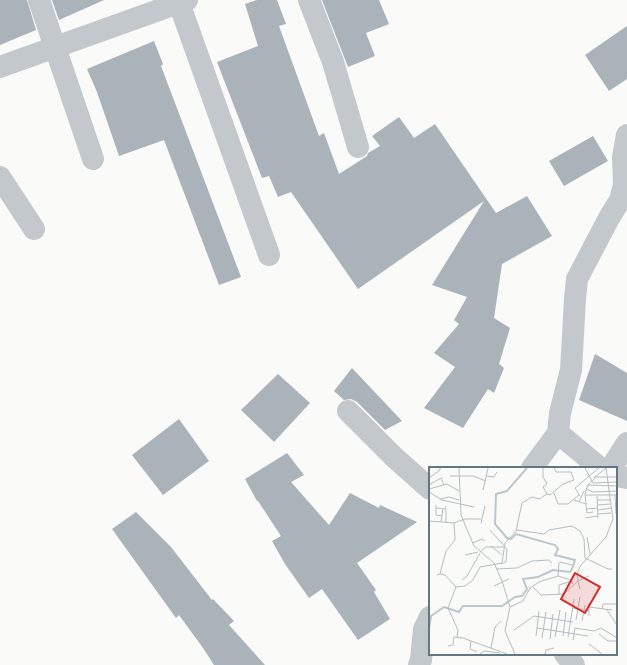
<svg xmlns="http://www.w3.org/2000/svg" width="627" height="665" font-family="Figtree,sans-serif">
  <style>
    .building { fill: #aab3b9 }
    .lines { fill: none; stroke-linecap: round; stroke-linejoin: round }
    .street { stroke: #c3c8cc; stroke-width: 22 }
    .inset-river { fill: none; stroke: #bbc7cb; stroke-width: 2 }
    .inset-road { fill: none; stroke: #b5bdc2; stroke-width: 1 }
    .view { fill: #d62828; fill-opacity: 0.15; stroke: #d62828; stroke-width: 2 }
    .inset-edge { fill: none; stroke: #657683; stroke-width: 2 }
  </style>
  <rect width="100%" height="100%" fill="#fafaf8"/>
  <!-- building -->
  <g class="building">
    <path d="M 0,0 L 27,0 L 36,30 L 0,45 Z"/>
    <path d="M 52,0 L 104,0 L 59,20 Z"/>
    <path d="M 257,0 L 277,0 L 286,24 L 279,26 L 319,136 L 324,133 L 339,174 L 367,156 L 368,153 L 380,146 L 372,136 L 399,117 L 414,138 L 435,124 L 496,213 L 527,196 L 552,236 L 502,264 L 494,318 L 510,328 L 499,364 L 504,368 L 494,393 L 488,389 L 463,428 L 424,408 L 455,367 L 434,353 L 459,324 L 454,320 L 467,297 L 432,285 L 484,201 L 358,289 L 291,192 L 278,197 L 269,176 L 262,178 L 217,62 L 258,46 L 245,4 Z"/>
    <path d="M 322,0 L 379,0 L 389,24 L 366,33 L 375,56 L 348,67 Z"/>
    <path d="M 627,26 L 627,79 L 609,91 L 585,55 Z"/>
    <path d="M 154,41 L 163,64 L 161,66 L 241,277 L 219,285 L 164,140 L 119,156 L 97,92 L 87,69 Z"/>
    <path d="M 593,136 L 608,161 L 564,186 L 549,161 Z"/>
    <path d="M 595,354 L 627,373 L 627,421 L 579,400 Z"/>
    <path d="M 352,368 L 402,421 L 385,430 L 357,402 L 351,399 L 344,400 L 334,391 Z"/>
    <path d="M 278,374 L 310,403 L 274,442 L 241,410 Z"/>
    <path d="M 179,419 L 209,461 L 163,495 L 132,455 Z"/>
    <path d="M 287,453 L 304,475 L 291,482 L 329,525 L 350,493 L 379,508 L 380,505 L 417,522 L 357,563 L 376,590 L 374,592 L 390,619 L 358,640 L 322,589 L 309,598 L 285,564 L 272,541 L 281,536 L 258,501 L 257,501 L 245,479 Z"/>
    <path d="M 136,512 L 171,547 L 212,600 L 213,599 L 234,621 L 229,625 L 265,665 L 214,665 L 203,648 L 179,615 L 176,618 L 112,529 Z"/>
  </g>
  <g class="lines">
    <!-- street -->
    <g class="street">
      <path d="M 39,0 L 93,159"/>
      <path d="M 178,0 L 269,255"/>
      <path d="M 309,0 L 333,62 L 358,147"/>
      <path d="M 0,67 L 187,0"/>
      <path d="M 0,177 L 34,229"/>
      <path d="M 348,411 L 394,457 L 430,489"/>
      <path d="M 558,433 L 600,468"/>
      <path d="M 532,468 L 558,433 L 560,413 L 571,370 L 575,299 L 577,279 L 609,218 L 620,200 L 624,185 L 623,157 L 627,135"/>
      <path d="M 611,468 L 627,443"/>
      <path d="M 616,476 L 627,478"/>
      <path d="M 565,654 L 574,665"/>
      <path d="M 419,665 L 421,660 L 424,629 L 430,617"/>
    </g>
  </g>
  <!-- overview -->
  <g transform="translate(429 467)">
    <rect width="188" height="188" fill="#fafaf8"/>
    <path class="inset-river" d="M 0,162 L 2,149 L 15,140 L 30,145 L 34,139 L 73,139 L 86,130 L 93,129 L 98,122 L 94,112 L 109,110 L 124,103 L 141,105 L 143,102 L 146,93 L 126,88 L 129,82 L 126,78 L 87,67 L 82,72 L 78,71 L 66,57 L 67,27 L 78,24 L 98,1"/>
    <path class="inset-road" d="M 30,1 L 32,48 L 45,79 L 65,96 L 73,114 L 81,140 L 76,164 L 86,187M 114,1 L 114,10 L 118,17 L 114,20 L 118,27M 156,1 L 164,16 L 188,15M 21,9 L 44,9 L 57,14M 58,9 L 65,10 L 68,5M 159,10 L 170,1M 165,10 L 188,10M 0,11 L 11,3 L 11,1M 165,11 L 177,1M 0,18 L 12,11 L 15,18M 159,18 L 188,19M 0,22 L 18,17 L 30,24M 157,22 L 164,25 L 188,24M 54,23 L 59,1M 0,25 L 13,33 L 45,40M 125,26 L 129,37 L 139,37 L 150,28M 157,28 L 188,28M 186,28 L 187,47M 151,29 L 146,21 L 159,10M 168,29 L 169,51M 11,32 L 20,30 L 30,33M 145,33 L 157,37M 168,33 L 181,33M 150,35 L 155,24M 7,38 L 7,41 L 16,42 L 17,39M 169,38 L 181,37M 7,41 L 7,48 L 13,49M 17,42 L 17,55M 157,42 L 169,41M 169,43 L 182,41M 164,45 L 158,46 L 156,27 L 159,18 L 166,11M 169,47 L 182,46M 156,51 L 169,49M 0,54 L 25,56 L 36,52 L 52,52M 12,55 L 14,42M 52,56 L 56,39M 61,63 L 78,82 L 77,95 L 72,97M 87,64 L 93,36 L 103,30 L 110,32 L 118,27 L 121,28 L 134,17 L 145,13 L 142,5 L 127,5 L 125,1M 158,70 L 161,87M 44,76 L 53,72 L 56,74M 62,79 L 73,88M 51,85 L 57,80 L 75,80M 36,88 L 49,85M 131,95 L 143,98M 68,102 L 88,101 L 103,94 L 120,93 L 123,96M 11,107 L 16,108 L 27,120 L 36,119 L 44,113 L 51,100 L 73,96 L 76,76 L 88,63 L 115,67 L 120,63 L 143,59 L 151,64 L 155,72 L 156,91 L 179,102 L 183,102M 8,108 L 11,107 L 17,84 L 26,73 L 25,56M 129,109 L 130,95M 33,113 L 38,109 L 51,86M 65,119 L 80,112M 27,120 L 19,141 L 29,163 L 28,170M 104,120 L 112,128 L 135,127 L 149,114 L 148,106 L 152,98 L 177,70 L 184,52 L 177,1M 151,122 L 149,114 L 160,109M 130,128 L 130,118 L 143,114M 160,136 L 160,149M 81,140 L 94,134 L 101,121 L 110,115 L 129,109 L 142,113 L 144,117M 160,140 L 183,143M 144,141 L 160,144M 173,142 L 174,137 L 188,137M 178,143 L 188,158M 147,153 L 151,130M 153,154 L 156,138M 108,161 L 159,169M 146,161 L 165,164 L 172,161 L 188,171M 85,163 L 105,149 L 144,155M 170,167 L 179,174 L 188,174M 107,169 L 110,144M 134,169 L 137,145M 126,170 L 131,143M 139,170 L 145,132M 113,171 L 117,145M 121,172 L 124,147M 144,173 L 146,161M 42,174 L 41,182 L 48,185M 160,177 L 173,187M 19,179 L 24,178 L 25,170 L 34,171 L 78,187M 62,181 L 66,160 L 72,154M 51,187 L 55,184 L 71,186M 116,187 L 117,183 L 125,181"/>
    <path class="view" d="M 146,106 L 171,120 L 156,146 L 132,132 Z"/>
    <rect width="188" height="188" class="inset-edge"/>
  </g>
</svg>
